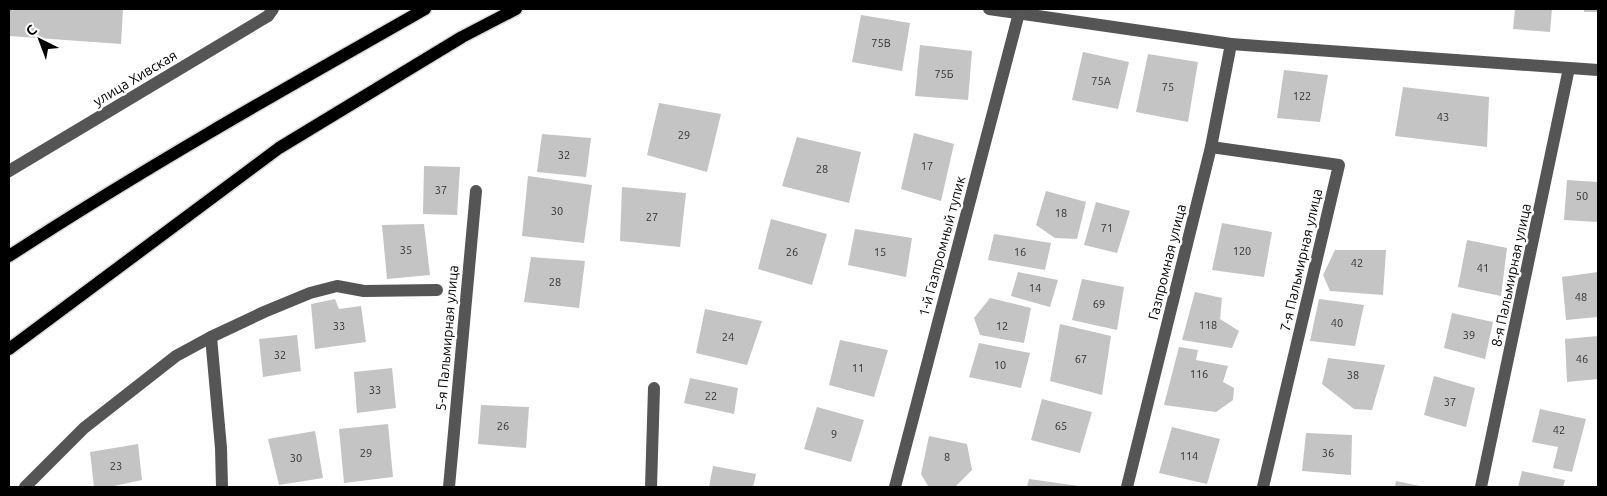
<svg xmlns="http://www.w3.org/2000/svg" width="1607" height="496" font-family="Ubuntu,sans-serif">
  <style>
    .building { fill: #c4c4c4 }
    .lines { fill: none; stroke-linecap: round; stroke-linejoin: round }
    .major-casing { stroke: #dbdbdb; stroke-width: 15 }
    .minor { stroke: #555; stroke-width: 12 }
    .major { stroke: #000; stroke-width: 12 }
    .labels { text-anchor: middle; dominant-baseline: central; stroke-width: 5; stroke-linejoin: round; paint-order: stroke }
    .number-label { font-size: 11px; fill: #313131 }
    .street-label { font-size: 14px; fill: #000; stroke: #fff }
  </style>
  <rect width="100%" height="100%" fill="#fff"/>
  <!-- building -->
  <g class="building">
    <path d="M 9,9 L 123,9 L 121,44 L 9,36 Z"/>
    <path d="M 1515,9 L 1552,9 L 1550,32 L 1513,29 Z"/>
    <rect x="1584" y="9" width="14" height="3"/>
    <path d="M 861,15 L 910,23 L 902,71 L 852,62 Z"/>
    <path d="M 920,45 L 972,51 L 968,100 L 915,96 Z"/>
    <path d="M 1083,52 L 1129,62 L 1118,109 L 1072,100 Z"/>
    <path d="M 1148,54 L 1198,62 L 1188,122 L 1136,112 Z"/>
    <path d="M 1284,70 L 1328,75 L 1320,122 L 1277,118 Z"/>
    <path d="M 1403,87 L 1489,97 L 1487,147 L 1395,136 Z"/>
    <path d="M 659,103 L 721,114 L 707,172 L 647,155 Z"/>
    <path d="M 914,133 L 954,144 L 941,201 L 901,189 Z"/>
    <path d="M 542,134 L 591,138 L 586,177 L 537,172 Z"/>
    <path d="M 797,137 L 861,152 L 849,203 L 782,186 Z"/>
    <path d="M 424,166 L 460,167 L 457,215 L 423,214 Z"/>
    <path d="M 528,176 L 592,185 L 584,243 L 522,236 Z"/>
    <path d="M 1567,180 L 1598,182 L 1597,222 L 1564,220 Z"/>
    <path d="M 622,187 L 686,193 L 680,247 L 620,241 Z"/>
    <path d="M 1046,191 L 1086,202 L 1077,239 L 1055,238 L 1036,225 Z"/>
    <path d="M 1096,202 L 1130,211 L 1117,253 L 1084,245 Z"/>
    <path d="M 771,219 L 827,234 L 812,285 L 758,269 Z"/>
    <path d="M 1222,223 L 1272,232 L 1264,277 L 1212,270 Z"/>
    <path d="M 424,224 L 430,275 L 387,279 L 382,225 Z"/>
    <path d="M 855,229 L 912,238 L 906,277 L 848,265 Z"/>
    <path d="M 994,234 L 1051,243 L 1045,270 L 988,260 Z"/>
    <path d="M 1467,240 L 1507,248 L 1501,296 L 1458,287 Z"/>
    <path d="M 1335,250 L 1386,250 L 1383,295 L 1330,291 L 1323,275 Z"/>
    <path d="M 531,257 L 585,261 L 579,308 L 524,302 Z"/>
    <path d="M 1018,272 L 1058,280 L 1050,307 L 1011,296 Z"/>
    <path d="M 1598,272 L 1598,317 L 1566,320 L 1562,277 Z"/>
    <path d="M 1082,279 L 1124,287 L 1117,330 L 1072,320 Z"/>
    <path d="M 1195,292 L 1222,298 L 1220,319 L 1239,331 L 1232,348 L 1182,340 Z"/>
    <path d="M 990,298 L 1031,308 L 1024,343 L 980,335 L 974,318 Z"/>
    <path d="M 335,299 L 339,309 L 361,306 L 366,342 L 315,349 L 311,304 Z"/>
    <path d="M 1319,299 L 1364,305 L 1355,346 L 1310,341 Z"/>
    <path d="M 705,309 L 762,321 L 747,365 L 696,353 Z"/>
    <path d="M 1452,313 L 1493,322 L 1485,359 L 1444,348 Z"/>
    <path d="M 1060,324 L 1111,336 L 1102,395 L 1050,381 Z"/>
    <path d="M 297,335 L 301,371 L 263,377 L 259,339 Z"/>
    <path d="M 1598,336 L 1598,379 L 1567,382 L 1565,339 Z"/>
    <path d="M 840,340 L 888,350 L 874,397 L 829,385 Z"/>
    <path d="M 979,343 L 1030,353 L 1021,388 L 969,377 Z"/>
    <path d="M 1179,347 L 1198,350 L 1196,360 L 1228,366 L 1223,382 L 1234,388 L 1233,400 L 1216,412 L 1164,405 Z"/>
    <path d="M 1328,358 L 1385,365 L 1372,410 L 1354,409 L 1322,384 Z"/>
    <path d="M 392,368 L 396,408 L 357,413 L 354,372 Z"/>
    <path d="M 1434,376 L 1475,388 L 1466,427 L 1424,415 Z"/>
    <path d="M 690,378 L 738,388 L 734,414 L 684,403 Z"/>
    <path d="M 1042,399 L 1092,412 L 1080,453 L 1031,440 Z"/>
    <path d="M 481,405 L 529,407 L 526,448 L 478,444 Z"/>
    <path d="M 817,407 L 864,420 L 851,462 L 804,449 Z"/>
    <path d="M 1540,409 L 1586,419 L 1572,472 L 1553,468 L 1558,447 L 1532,442 Z"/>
    <path d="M 388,424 L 393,477 L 344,483 L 339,429 Z"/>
    <path d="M 1172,427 L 1220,439 L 1207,484 L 1159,473 Z"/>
    <path d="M 315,431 L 323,478 L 279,485 L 268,439 Z"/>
    <path d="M 1306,433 L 1352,435 L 1351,475 L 1302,471 Z"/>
    <path d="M 929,436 L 967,444 L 972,470 L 955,487 L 928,486 L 921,474 Z"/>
    <path d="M 138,444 L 142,480 L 109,487 L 94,487 L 90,452 Z"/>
    <path d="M 713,466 L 756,474 L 753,487 L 709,487 Z"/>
    <path d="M 1522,471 L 1565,480 L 1563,487 L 1518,487 Z"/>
    <path d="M 1029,479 L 1079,486 L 1079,487 L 1027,487 Z"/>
    <path d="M 1396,481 L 1420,486 L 1420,487 L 1395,487 Z"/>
  </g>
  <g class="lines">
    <defs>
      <g id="major">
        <path d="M 9,256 C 144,168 284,89 425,9"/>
        <path d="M 9,349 L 279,148 L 462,37 L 516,9"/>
      </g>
    </defs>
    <!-- major casing -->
    <use href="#major" class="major-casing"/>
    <!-- minor -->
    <g class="minor">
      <path d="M 989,9 L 1231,44 L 1598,70"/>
      <path d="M 1211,147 L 1339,165 L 1263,487"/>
      <path d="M 9,171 L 268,16 L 273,9"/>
      <path d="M 211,337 L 221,448 L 222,487"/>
      <path d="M 25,487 L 84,428 L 176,356 L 211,337 L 264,312 L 310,293 L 337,286 L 364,291 L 437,290"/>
      <path d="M 449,487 L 476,191"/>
      <path d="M 651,487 L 654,388"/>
      <path d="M 895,487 L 1019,13"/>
      <path d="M 1127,487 L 1211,147 L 1231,44"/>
      <path d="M 1481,487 L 1569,68"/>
    </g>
    <!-- major -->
    <use href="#major" class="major"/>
  </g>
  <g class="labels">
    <!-- number labels -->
    <g class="number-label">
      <text x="881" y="43">75В</text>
      <text x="944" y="74">75Б</text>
      <text x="1101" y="81">75А</text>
      <text x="1168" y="87">75</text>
      <text x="1302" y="96">122</text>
      <text x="1443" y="117">43</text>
      <text x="684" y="135">29</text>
      <text x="564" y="155">32</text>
      <text x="927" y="166">17</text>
      <text x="822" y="169">28</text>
      <text x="441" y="190">37</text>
      <text x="1582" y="196">50</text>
      <text x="557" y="211">30</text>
      <text x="1061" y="213">18</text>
      <text x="652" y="217">27</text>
      <text x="1107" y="228">71</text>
      <text x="406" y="250">35</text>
      <text x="1242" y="251">120</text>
      <text x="792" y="252">26</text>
      <text x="880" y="252">15</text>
      <text x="1020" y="252">16</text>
      <text x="1357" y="263">42</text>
      <text x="1483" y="268">41</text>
      <text x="555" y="282">28</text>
      <text x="1035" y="288">14</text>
      <text x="1581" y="297">48</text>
      <text x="1099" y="304">69</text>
      <text x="1337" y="323">40</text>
      <text x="1208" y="325">118</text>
      <text x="339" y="326">33</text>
      <text x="1002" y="326">12</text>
      <text x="1469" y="335">39</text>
      <text x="728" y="337">24</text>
      <text x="280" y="355">32</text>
      <text x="1081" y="359">67</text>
      <text x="1582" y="359">46</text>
      <text x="1000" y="365">10</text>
      <text x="858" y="368">11</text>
      <text x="1199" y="374">116</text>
      <text x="1353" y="375">38</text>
      <text x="375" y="390">33</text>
      <text x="711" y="396">22</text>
      <text x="1450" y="402">37</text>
      <text x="503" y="426">26</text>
      <text x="1061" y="426">65</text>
      <text x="1559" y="430">42</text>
      <text x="834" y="434">9</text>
      <text x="366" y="453">29</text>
      <text x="1328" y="453">36</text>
      <text x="1189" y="456">114</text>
      <text x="947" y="457">8</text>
      <text x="296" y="458">30</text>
      <text x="116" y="466">23</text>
    </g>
    <!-- street labels -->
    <g class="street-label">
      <text transform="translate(135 78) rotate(-31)">улица Хивская</text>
      <text transform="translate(942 246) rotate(-75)">1-й Газпромный тупик</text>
      <text transform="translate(1301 260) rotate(-77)">7-я Пальмирная улица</text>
      <text transform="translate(1167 262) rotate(-76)">Газпромная улица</text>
      <text transform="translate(1511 275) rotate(-78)">8-я Пальмирная улица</text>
      <text transform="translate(447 338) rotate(-85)">5-я Пальмирная улица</text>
    </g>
  </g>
  <!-- border -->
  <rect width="1607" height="496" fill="none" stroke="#000000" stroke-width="20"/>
  <!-- north arrow -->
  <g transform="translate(40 40) rotate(318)" stroke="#ffffff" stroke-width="4" paint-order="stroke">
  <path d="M0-4L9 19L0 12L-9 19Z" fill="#000000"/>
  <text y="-8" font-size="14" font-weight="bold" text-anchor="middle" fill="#000000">С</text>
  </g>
</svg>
